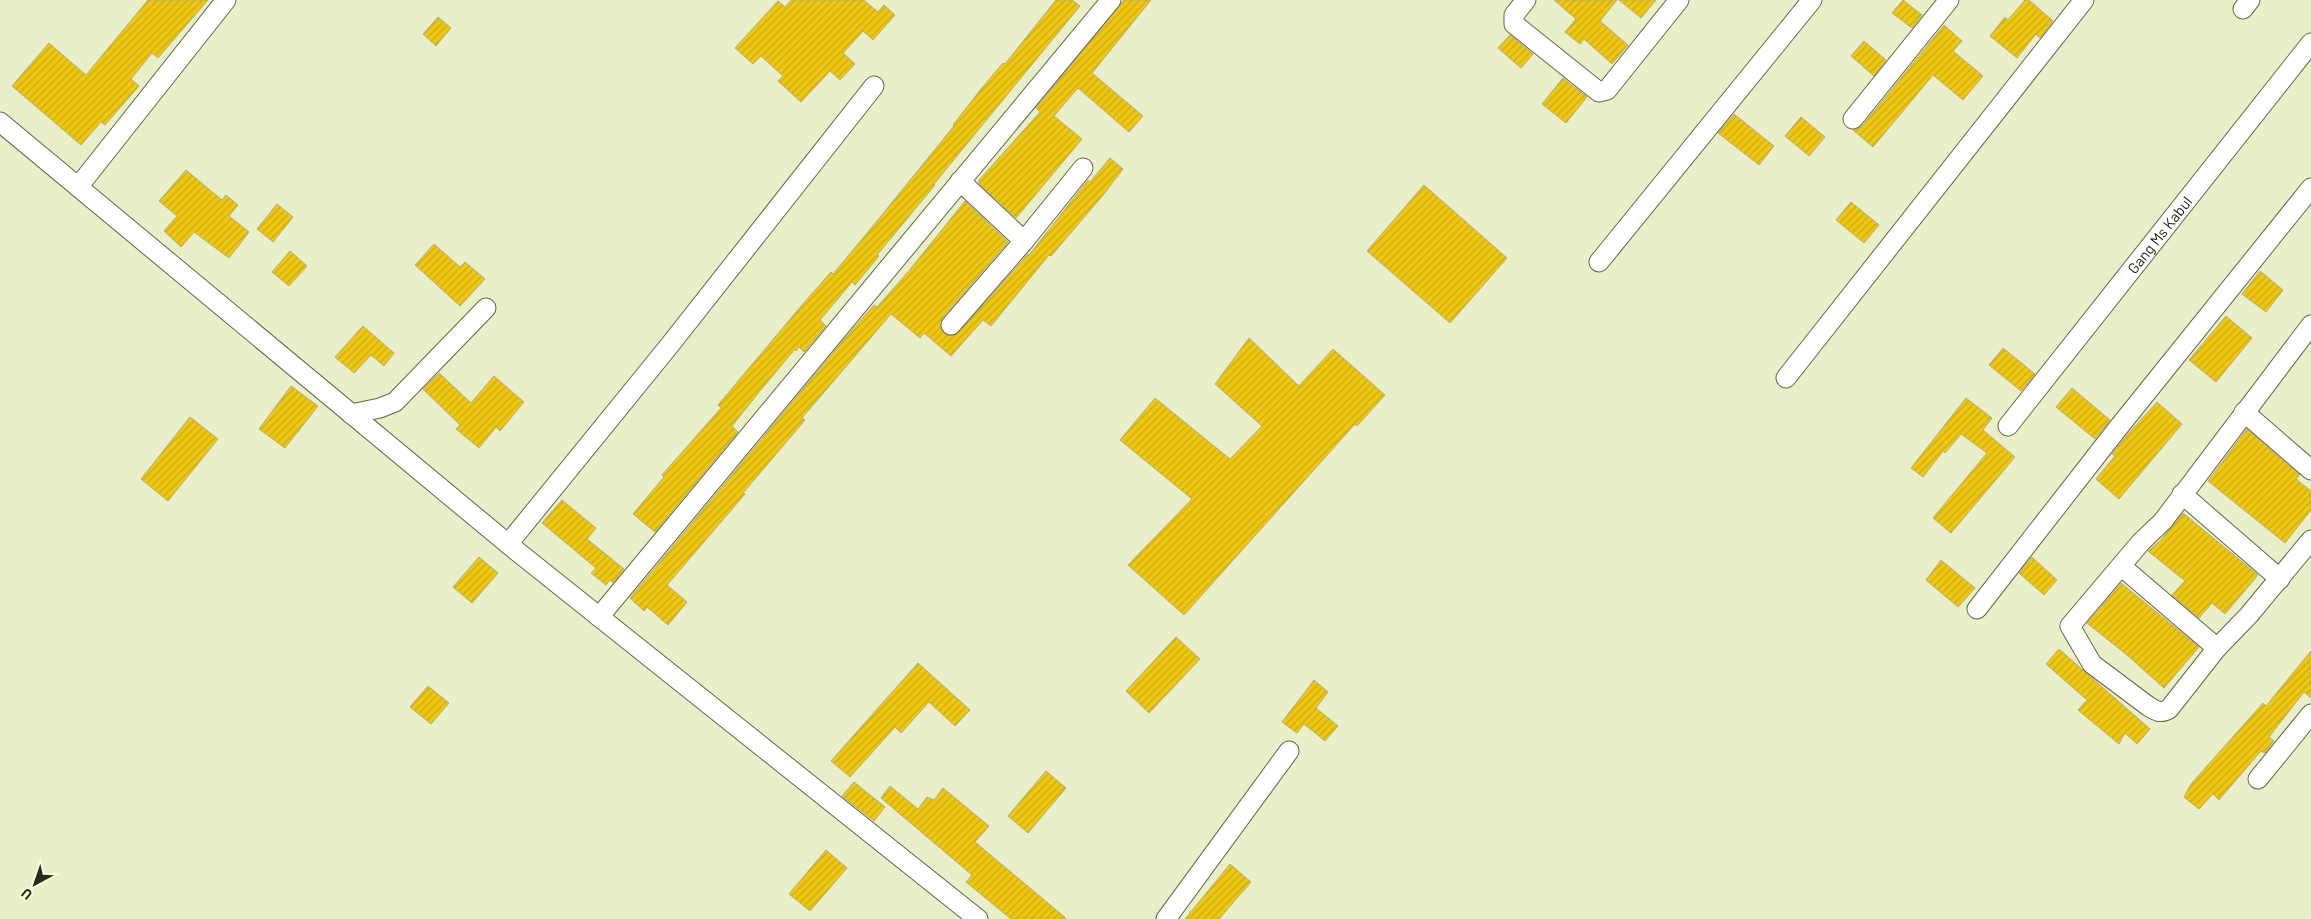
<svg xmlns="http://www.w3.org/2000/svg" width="2311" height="919" font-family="Barlow,sans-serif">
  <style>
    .building { fill: url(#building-hatch); stroke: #b5ab86 }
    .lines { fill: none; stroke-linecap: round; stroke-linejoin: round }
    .minor-casing { stroke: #636845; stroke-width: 21 }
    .minor { stroke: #fff; stroke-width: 19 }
    .labels { text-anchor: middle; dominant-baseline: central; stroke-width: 4.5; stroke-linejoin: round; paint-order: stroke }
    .street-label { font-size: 15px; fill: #262819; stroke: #f6fcd5 }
  </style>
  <defs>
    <pattern id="building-hatch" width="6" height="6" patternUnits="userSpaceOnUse" patternTransform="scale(1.25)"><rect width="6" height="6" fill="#eec711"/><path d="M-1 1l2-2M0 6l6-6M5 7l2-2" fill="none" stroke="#ccab10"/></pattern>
  </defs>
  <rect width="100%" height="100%" fill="#e9efc8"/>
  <!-- building -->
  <g class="building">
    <path d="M 148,0 L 208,0 L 158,58 L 152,53 L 131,79 L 139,86 L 105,125 L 101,122 L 81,145 L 12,86 L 49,43 L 86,75 Z"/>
    <path d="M 791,0 L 864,0 L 878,12 L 884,5 L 895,15 L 873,40 L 863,31 L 843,53 L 855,64 L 840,80 L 830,71 L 801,102 L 778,81 L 783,76 L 761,56 L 753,64 L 735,48 L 778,1 L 785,7 Z"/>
    <path d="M 1056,0 L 1072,0 L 1080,6 L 934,184 L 935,185 L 877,255 L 879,256 L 855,285 L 852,282 L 820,320 L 826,326 L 804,352 L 799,347 L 796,351 L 795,349 L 760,391 L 732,426 L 738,432 L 655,532 L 633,514 L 664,477 L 662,475 L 721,408 L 718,405 L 802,305 L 831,272 L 833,274 L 868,232 L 954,126 L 953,125 L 981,89 L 1003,63 L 1005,64 Z"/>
    <path d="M 1124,0 L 1151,0 L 1092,73 L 1143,116 L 1129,132 L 1078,88 L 1054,116 L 1082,139 L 1016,218 L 979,184 L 979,180 L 1040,112 L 1036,108 Z"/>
    <path d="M 1554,0 L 1617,0 L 1600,21 L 1628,45 L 1612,64 L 1584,39 L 1580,44 L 1565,32 L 1576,19 Z"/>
    <path d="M 1619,0 L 1656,0 L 1641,18 Z"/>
    <path d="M 1903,0 L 1922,15 L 1912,28 L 1892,13 Z"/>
    <path d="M 2025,0 L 2029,0 L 2053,21 L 2040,38 L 2036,34 L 2017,58 L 1990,36 L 2005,17 L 2008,20 Z"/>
    <path d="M 438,17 L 451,28 L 436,46 L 423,34 Z"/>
    <path d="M 1944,25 L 1962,41 L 1953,51 L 1983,76 L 1963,100 L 1933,75 L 1873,147 L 1853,130 L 1862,126 Z"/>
    <path d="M 1510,35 L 1533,54 L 1521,68 L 1498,48 Z"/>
    <path d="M 1864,41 L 1886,60 L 1874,76 L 1851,56 Z"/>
    <path d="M 1563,78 L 1587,97 L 1566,123 L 1542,104 Z"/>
    <path d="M 1734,114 L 1774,146 L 1759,165 L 1718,133 Z"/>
    <path d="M 1801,117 L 1825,137 L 1809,156 L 1785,136 Z"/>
    <path d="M 1110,158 L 1123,169 L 1104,194 L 1051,256 L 1049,255 L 991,326 L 983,320 L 951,356 L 924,333 L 920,338 L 891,314 L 802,418 L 805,420 L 743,493 L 745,494 L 667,585 L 687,602 L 668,625 L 647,607 L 644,611 L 630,598 L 845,338 L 874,305 L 877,307 L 908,272 L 965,201 L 1008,242 L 942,318 L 941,329 L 949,336 L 959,332 L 1028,254 L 1029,255 L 1088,180 L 1090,182 Z"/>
    <path d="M 186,170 L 222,200 L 226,195 L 238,205 L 229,216 L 249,232 L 229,258 L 194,232 L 181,247 L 164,231 L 177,216 L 159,201 Z"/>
    <path d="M 1424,185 L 1507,258 L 1450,323 L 1367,251 Z"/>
    <path d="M 1851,202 L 1879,225 L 1864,243 L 1836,220 Z"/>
    <path d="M 277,204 L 293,217 L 273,242 L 257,229 Z"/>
    <path d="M 434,244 L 460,267 L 465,262 L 485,279 L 460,306 L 415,265 Z"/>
    <path d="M 290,251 L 307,266 L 289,286 L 272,272 Z"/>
    <path d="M 2260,271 L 2283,290 L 2266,312 L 2242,294 Z"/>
    <path d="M 2226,316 L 2252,338 L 2216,382 L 2189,360 Z"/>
    <path d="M 363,326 L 394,353 L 384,366 L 371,355 L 354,373 L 335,357 Z"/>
    <path d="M 1249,338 L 1299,386 L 1333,349 L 1385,395 L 1357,426 L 1355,424 L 1184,615 L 1128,565 L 1192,499 L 1120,440 L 1155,398 L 1230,459 L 1262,426 L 1215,384 Z"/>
    <path d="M 2003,348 L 2035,374 L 2021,391 L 1989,365 Z"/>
    <path d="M 439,373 L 471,403 L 494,376 L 524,402 L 500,431 L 496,427 L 479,448 L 456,429 L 460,425 L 423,389 Z"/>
    <path d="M 291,386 L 318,406 L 285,448 L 259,429 Z"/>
    <path d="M 2072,388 L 2110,420 L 2095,439 L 2056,407 Z"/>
    <path d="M 1966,398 L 1992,418 L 1983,430 L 2015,457 L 1951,533 L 1933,518 L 1987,453 L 1961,434 L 1945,453 L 1943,451 L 1923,477 L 1911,468 Z"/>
    <path d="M 2157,402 L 2182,424 L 2119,499 L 2096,479 L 2115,456 L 2112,454 L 2127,435 Z"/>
    <path d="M 190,417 L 218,439 L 168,501 L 141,479 Z"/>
    <path d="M 2247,429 L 2300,475 L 2296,479 L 2311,491 L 2311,510 L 2285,543 L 2208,481 Z"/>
    <path d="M 562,500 L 596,528 L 587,539 L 624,569 L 613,583 L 610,580 L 606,585 L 591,573 L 596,568 L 542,523 Z"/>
    <path d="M 2183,513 L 2258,575 L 2225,614 L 2212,603 L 2199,618 L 2172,595 L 2185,581 L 2148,551 L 2160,541 Z"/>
    <path d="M 479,557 L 498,573 L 472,603 L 453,587 Z"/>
    <path d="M 2032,557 L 2057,580 L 2044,595 L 2019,573 Z"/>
    <path d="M 1941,560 L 1975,588 L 1958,607 L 1926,580 Z"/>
    <path d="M 2121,583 L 2199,647 L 2164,688 L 2127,655 L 2087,623 Z"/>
    <path d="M 1176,637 L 1200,659 L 1149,713 L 1126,691 Z"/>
    <path d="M 2059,649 L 2150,729 L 2137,744 L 2125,733 L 2119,744 L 2078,710 L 2087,700 L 2046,664 Z"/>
    <path d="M 2311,651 L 2311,698 L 2304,692 L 2269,737 L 2274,741 L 2265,753 L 2261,751 L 2219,800 L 2213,794 L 2199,809 L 2184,797 L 2191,784 L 2263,703 L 2266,706 Z"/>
    <path d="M 918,663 L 970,710 L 955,726 L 929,702 L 901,733 L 895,727 L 850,777 L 831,761 Z"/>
    <path d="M 1314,680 L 1328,692 L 1316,708 L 1338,726 L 1325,741 L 1304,724 L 1297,733 L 1282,722 Z"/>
    <path d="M 428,686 L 449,703 L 431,724 L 410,707 Z"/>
    <path d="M 1046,771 L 1066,788 L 1028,833 L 1008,816 Z"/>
    <path d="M 854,782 L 885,807 L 874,821 L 842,796 Z"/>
    <path d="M 890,786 L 918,809 L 927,797 L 934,800 L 943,788 L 989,826 L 975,842 L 1067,919 L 1011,919 L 966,882 L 972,875 L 881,798 Z"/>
    <path d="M 826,850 L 847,868 L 810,911 L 789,894 Z"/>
    <path d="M 1230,864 L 1251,882 L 1219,919 L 1185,919 Z"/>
  </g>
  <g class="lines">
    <defs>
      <g id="minor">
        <path d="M 1526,0 L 1514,15 L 1514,24 L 1599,92 L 1607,90 L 1679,0"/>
        <path d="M 2243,9 L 2250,0"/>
        <path d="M 1853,119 L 1949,0"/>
        <path d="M 0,122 L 508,544 L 978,919"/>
        <path d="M 78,187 L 226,0"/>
        <path d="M 1024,241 L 1083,168"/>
        <path d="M 1599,262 L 1812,0"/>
        <path d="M 951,325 L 1024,241 L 960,181"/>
        <path d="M 2311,325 L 2163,521 L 2141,542 L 2070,626 L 2092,664 L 2148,706 C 2156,711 2160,714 2169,709 L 2217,648 L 2249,615 L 2311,540"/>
        <path d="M 1786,378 L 2084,0"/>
        <path d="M 2244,412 L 2311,470"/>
        <path d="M 351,414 L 380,408 L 395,402 L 486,308"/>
        <path id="s1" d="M 2008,426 L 2311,43"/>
        <path d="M 2182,494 L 2280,579"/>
        <path d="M 508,544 L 669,346 L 874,86"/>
        <path d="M 2121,566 L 2217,648"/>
        <path d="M 1977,609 L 2118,428 L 2311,188"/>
        <path d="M 599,617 L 1111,0"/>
        <path d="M 2258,779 L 2311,714"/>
        <path d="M 1166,919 L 1289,751"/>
      </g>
    </defs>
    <!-- minor casing -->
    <use href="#minor" class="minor-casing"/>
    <!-- minor -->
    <use href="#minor" class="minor"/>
  </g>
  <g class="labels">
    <!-- street labels -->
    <g class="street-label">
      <text stroke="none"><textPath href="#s1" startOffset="244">Gang Ms Kabul</textPath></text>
    </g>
  </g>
  <!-- north arrow -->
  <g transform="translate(35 884) rotate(220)" stroke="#f6fcd5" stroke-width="4" paint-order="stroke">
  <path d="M0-4L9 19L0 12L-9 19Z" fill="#262819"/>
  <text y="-8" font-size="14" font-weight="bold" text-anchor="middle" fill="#262819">U</text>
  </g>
</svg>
